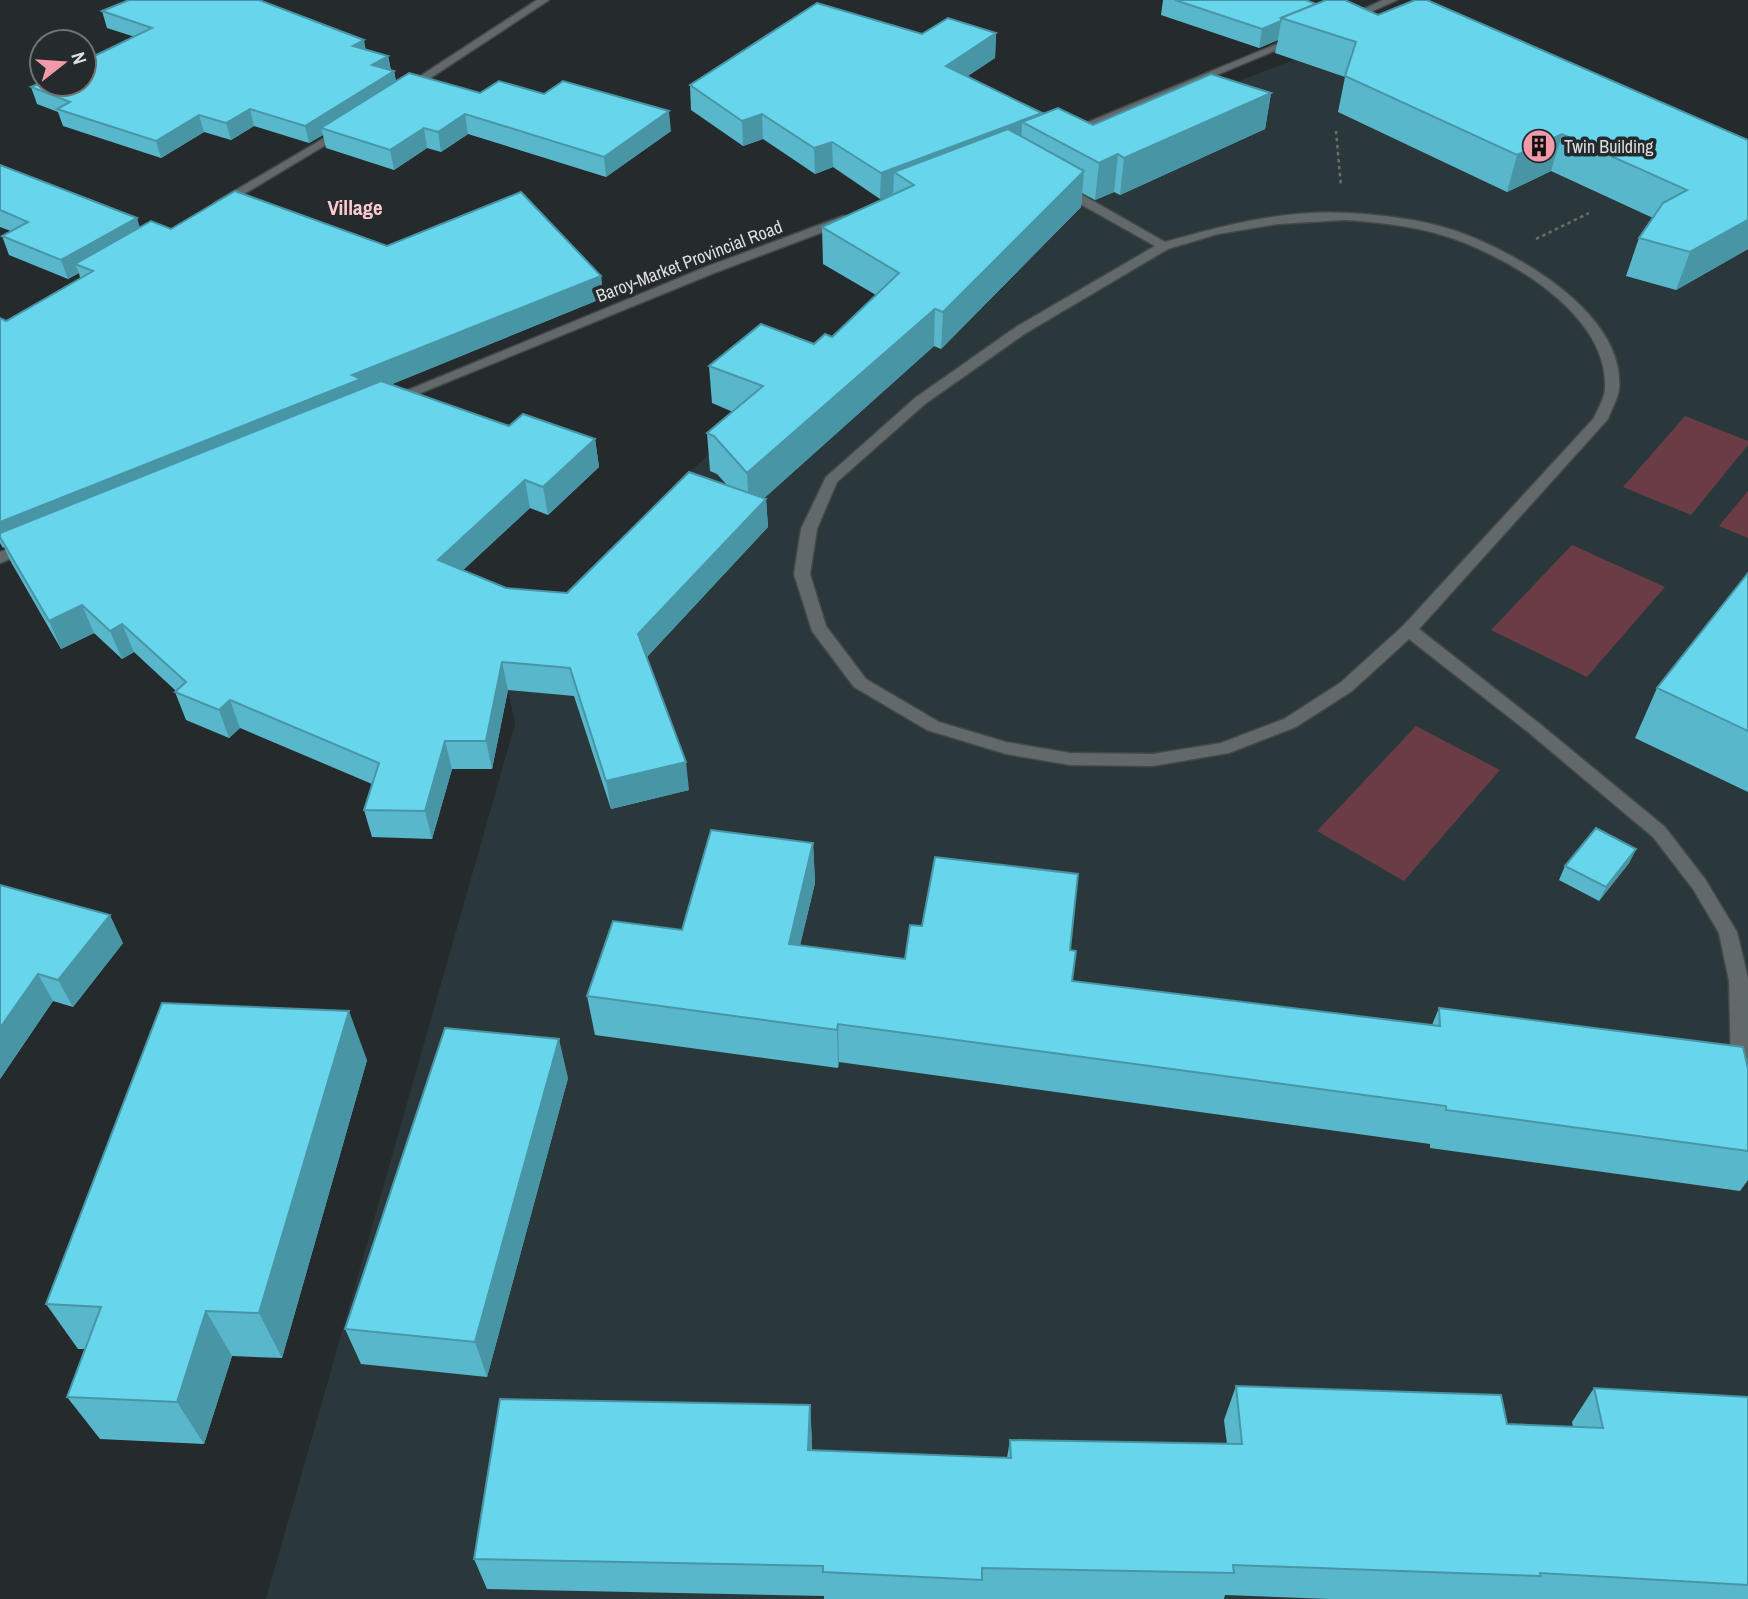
<svg xmlns="http://www.w3.org/2000/svg" width="1748" height="1599" font-family="'Archivo Narrow',sans-serif">
  <style>
    .built { fill: #2b383b }
    .green { fill: #6a3c45 }
    .lines { fill: none; stroke-linecap: round; stroke-linejoin: round }
    .service-casing { stroke: #444849; stroke-width: 3 }
    .minor-casing { stroke: #444849; stroke-width: 3 }
    .tertiary-casing { stroke: #444849; stroke-width: 3 }
    .path { stroke: #696d6e; stroke-width: 2.5; stroke-dasharray: 3.5 3.5; stroke-linecap: butt }
    .service { fill: #62696b; fill-rule: evenodd }
    .minor { fill: #62696b; fill-rule: evenodd }
    .tertiary { fill: #62696b; fill-rule: evenodd }
    .wall { fill: #59b7cb }
    .shaded-wall { fill: #4895a5 }
    .building { fill: #67d5ec; stroke: #4895a5; stroke-width: 2 }
    .labels { text-anchor: middle; dominant-baseline: central; stroke-width: 7; stroke-linejoin: round; paint-order: stroke }
    .far-poi-label { font-size: 18px; fill: #dcdfe0; stroke: #252b2c; text-anchor: start }
    .far-street-label { font-size: 18px; fill: #dcdfe0; stroke: #252b2c }
    .far-quarter-label { font-size: 21px; font-weight: bold; fill: #fecad2; stroke: #252b2c }
  </style>
  <rect width="100%" height="100%" fill="#252b2c"/>
  <!-- built -->
  <path class="built" d="M 1403,17 L 1748,172 L 1748,1599 L 266,1599 L 515,724 L 498,638 L 561,596 L 1000,175 Z"/>
  <!-- green -->
  <g class="green">
    <path d="M 1685,416 L 1748,441 L 1748,445 L 1691,515 L 1623,487 Z"/>
    <path d="M 1748,491 L 1748,538 L 1719,526 Z"/>
    <path d="M 1572,545 L 1665,587 L 1587,677 L 1491,630 Z"/>
    <path d="M 1416,726 L 1500,770 L 1404,881 L 1317,831 Z"/>
  </g>
  <g class="lines">
    <defs>
      <path id="service" d="M 1059,186 L 1067,186 L 1165,242 C 1224,225 1287,209 1348,213 C 1383,215 1419,219 1453,230 C 1513,250 1626,313 1619,389 C 1618,399 1611,410 1608,419 L 1419,629 L 1540,724 L 1665,827 L 1705,879 L 1737,932 L 1748,978 L 1748,1123 L 1741,1120 L 1738,1114 L 1731,1066 L 1729,981 L 1719,933 L 1693,889 L 1653,837 L 1528,732 L 1409,639 L 1352,691 L 1296,727 L 1229,753 L 1153,766 L 1070,765 L 1006,754 L 927,730 L 854,687 L 812,631 L 794,574 L 801,529 L 826,477 L 915,398 L 1016,327 L 1155,246 L 1059,192 ZM 1345,220 C 1375,222 1406,225 1435,233 C 1498,250 1609,311 1605,388 C 1605,398 1598,408 1594,418 L 1403,626 L 1340,683 L 1284,719 L 1221,743 L 1153,754 L 1070,753 L 1006,742 L 939,722 L 866,679 L 826,626 L 810,574 L 817,529 L 837,482 L 925,404 L 1026,333 L 1168,249 L 1218,234 L 1278,224 Z"/>
      <g id="minor">
        <path d="M 537,0 L 549,0 L 409,92 L 399,90 Z"/>
        <path d="M 343,127 L 347,128 L 347,132 L 224,206 L 214,203 Z"/>
      </g>
      <g id="tertiary">
        <path d="M 1383,0 L 1397,0 L 1351,21 L 1342,19 Z"/>
        <path d="M 1294,37 L 1303,39 L 1072,135 L 1062,133 Z"/>
        <path d="M 843,216 L 847,217 L 847,223 L 714,273 L 396,403 L 386,403 L 384,400 L 706,267 Z"/>
        <path d="M 28,542 L 36,547 L 33,550 L 0,563 L 0,552 Z"/>
      </g>
    </defs>
    <!-- service casing -->
    <use href="#service" class="service-casing"/>
    <!-- minor casing -->
    <use href="#minor" class="minor-casing"/>
    <!-- tertiary casing -->
    <use href="#tertiary" class="tertiary-casing"/>
    <!-- path -->
    <g class="path">
      <path d="M 1336,131 L 1341,187"/>
      <path d="M 1536,239 L 1589,213"/>
    </g>
    <!-- service -->
    <use href="#service" class="service"/>
    <!-- minor -->
    <use href="#minor" class="minor"/>
    <!-- tertiary -->
    <use href="#tertiary" class="tertiary"/>
  </g>
  <!-- wall -->
  <g class="wall">
    <path d="M 1163,0 L 1306,0 L 1316,4 L 1378,15 L 1748,140 L 1748,249 L 1676,290 L 1626,276 L 1639,238 L 1653,218 L 1551,171 L 1507,192 L 1338,112 L 1345,77 L 1275,53 L 1278,40 L 1259,48 L 1161,15 Z"/>
    <path d="M 102,11 L 366,49 L 388,56 L 391,70 L 394,71 L 396,81 L 480,93 L 671,131 L 606,177 L 468,134 L 441,152 L 427,148 L 394,170 L 326,148 L 323,135 L 309,143 L 254,126 L 231,140 L 204,132 L 161,158 L 63,126 L 58,112 L 37,104 L 31,87 L 135,37 L 107,28 Z"/>
    <path d="M 996,33 L 995,58 L 967,76 L 1042,114 L 1093,125 L 1271,93 L 1265,129 L 1120,195 L 1114,192 L 1095,200 L 1082,193 L 1081,207 L 941,349 L 934,346 L 764,498 L 766,499 L 768,527 L 647,657 L 689,790 L 611,809 L 574,696 L 508,690 L 492,769 L 452,769 L 432,839 L 372,837 L 364,810 L 372,784 L 240,728 L 229,738 L 186,720 L 175,692 L 176,691 L 134,652 L 122,659 L 94,633 L 61,649 L 11,562 L 4,547 L 3,548 L 0,543 L 0,318 L 6,321 L 80,278 L 79,273 L 68,279 L 9,255 L 2,236 L 11,231 L 0,227 L 0,165 L 140,228 L 171,229 L 387,246 L 601,276 L 603,298 L 390,385 L 509,426 L 595,439 L 599,467 L 548,515 L 530,508 L 463,570 L 506,588 L 567,593 L 727,485 L 717,474 L 710,471 L 707,433 L 733,412 L 712,403 L 709,366 L 814,344 L 832,337 L 876,295 L 823,264 L 822,227 L 892,195 L 880,199 L 833,167 L 815,174 L 763,139 L 743,146 L 691,110 L 690,85 L 922,34 Z"/>
    <path d="M 1748,573 L 1748,792 L 1635,738 L 1657,688 Z"/>
    <path d="M 813,843 L 815,883 L 800,945 L 905,959 L 1070,950 L 1072,981 L 1432,1025 L 1439,1008 L 1748,1069 L 1748,1180 L 1740,1191 L 1430,1148 L 1430,1144 L 839,1062 L 838,1068 L 595,1035 L 587,996 L 682,930 Z"/>
    <path d="M 1636,849 L 1629,863 L 1599,901 L 1559,880 L 1565,866 Z"/>
    <path d="M 0,885 L 123,943 L 73,1007 L 53,1001 L 0,1079 Z"/>
    <path d="M 367,1060 L 282,1358 L 232,1356 L 204,1444 L 100,1439 L 67,1397 L 85,1349 L 78,1349 L 46,1304 Z"/>
    <path d="M 568,1078 L 487,1377 L 361,1364 L 345,1329 Z"/>
    <path d="M 1236,1386 L 1507,1424 L 1573,1427 L 1572,1422 L 1594,1388 L 1748,1397 L 1748,1599 L 1329,1599 L 1225,1595 L 1224,1599 L 824,1599 L 824,1596 L 487,1589 L 474,1559 L 810,1405 L 812,1450 L 1007,1458 L 1010,1440 L 1227,1444 L 1224,1420 Z"/>
  </g>
  <!-- shaded-wall -->
  <g class="shaded-wall">
    <path d="M 1281,21 L 1278,40 L 1259,48 L 1262,29 Z"/>
    <path d="M 996,33 L 995,58 L 946,91 L 946,66 Z"/>
    <path d="M 364,40 L 367,56 L 353,46 Z"/>
    <path d="M 388,56 L 391,72 L 372,65 Z"/>
    <path d="M 394,71 L 397,88 L 321,128 L 323,135 L 309,143 L 305,126 Z"/>
    <path d="M 1271,93 L 1265,129 L 1120,195 L 1124,158 Z"/>
    <path d="M 250,109 L 254,126 L 231,140 L 226,123 Z"/>
    <path d="M 669,111 L 671,131 L 606,177 L 604,157 Z"/>
    <path d="M 1042,113 L 1041,132 L 1022,122 L 1021,145 L 914,185 L 894,172 L 893,194 L 880,199 L 881,173 Z"/>
    <path d="M 465,114 L 468,134 L 441,152 L 438,132 Z"/>
    <path d="M 762,114 L 763,139 L 743,146 L 742,121 Z"/>
    <path d="M 199,115 L 204,132 L 161,158 L 156,141 Z"/>
    <path d="M 424,128 L 427,148 L 394,170 L 390,150 Z"/>
    <path d="M 1562,134 L 1551,171 L 1507,192 L 1517,155 Z"/>
    <path d="M 832,142 L 833,167 L 815,174 L 814,148 Z"/>
    <path d="M 1118,154 L 1114,192 L 1095,200 L 1099,163 Z"/>
    <path d="M 1084,171 L 1081,207 L 941,349 L 943,312 Z"/>
    <path d="M 137,218 L 143,237 L 75,264 L 79,273 L 68,279 L 61,260 Z"/>
    <path d="M 1748,220 L 1748,249 L 1676,290 L 1690,252 Z"/>
    <path d="M 601,276 L 603,298 L 365,395 L 0,537 L 0,522 L 352,375 Z"/>
    <path d="M 935,309 L 934,346 L 749,512 L 747,473 Z"/>
    <path d="M 595,439 L 599,467 L 548,515 L 543,487 Z"/>
    <path d="M 525,480 L 530,508 L 444,588 L 438,560 Z"/>
    <path d="M 766,499 L 768,527 L 642,662 L 638,634 Z"/>
    <path d="M 82,605 L 94,633 L 61,649 L 49,621 Z"/>
    <path d="M 122,624 L 134,652 L 122,659 L 110,631 Z"/>
    <path d="M 502,662 L 508,690 L 492,769 L 486,741 Z"/>
    <path d="M 230,700 L 240,728 L 229,738 L 219,710 Z"/>
    <path d="M 445,741 L 452,769 L 432,839 L 425,811 Z"/>
    <path d="M 686,762 L 689,790 L 611,809 L 606,781 Z"/>
    <path d="M 813,843 L 815,883 L 791,983 L 789,944 Z"/>
    <path d="M 1636,849 L 1629,863 L 1599,901 L 1606,887 Z"/>
    <path d="M 110,915 L 123,943 L 73,1007 L 58,980 Z"/>
    <path d="M 38,974 L 53,1001 L 0,1079 L 0,1028 Z"/>
    <path d="M 349,1011 L 367,1060 L 282,1358 L 259,1313 Z"/>
    <path d="M 838,1024 L 839,1062 L 838,1068 L 837,1030 Z"/>
    <path d="M 559,1039 L 568,1078 L 487,1377 L 475,1342 Z"/>
    <path d="M 206,1311 L 232,1356 L 204,1444 L 177,1402 Z"/>
    <path d="M 810,1405 L 812,1438 L 810,1482 L 808,1450 Z"/>
  </g>
  <!-- building -->
  <g class="building">
    <path d="M 129,0 L 259,0 L 364,40 L 353,46 L 388,56 L 372,65 L 394,71 L 305,126 L 250,109 L 226,123 L 199,115 L 156,141 L 57,109 L 70,102 L 31,87 L 42,82 L 42,84 L 84,84 L 84,61 L 152,28 L 102,11 Z"/>
    <path d="M 1175,0 L 1306,0 L 1316,4 L 1281,18 L 1281,21 L 1262,29 Z"/>
    <path d="M 1326,0 L 1345,0 L 1378,15 L 1415,0 L 1427,0 L 1748,140 L 1748,220 L 1690,252 L 1639,238 L 1663,203 L 1687,190 L 1562,134 L 1517,155 L 1345,76 L 1356,42 L 1281,18 Z"/>
    <path d="M 817,3 L 922,34 L 948,18 L 996,33 L 946,66 L 1042,113 L 881,173 L 832,142 L 814,148 L 762,114 L 742,121 L 690,85 Z"/>
    <path d="M 409,73 L 480,93 L 499,81 L 544,94 L 563,81 L 669,111 L 604,157 L 465,114 L 438,132 L 424,128 L 390,150 L 321,128 Z"/>
    <path d="M 1211,74 L 1271,93 L 1124,158 L 1118,154 L 1099,163 L 1022,122 L 1058,108 L 1093,125 Z"/>
    <path d="M 1008,129 L 1084,171 L 943,312 L 935,309 L 747,473 L 714,436 L 707,433 L 763,386 L 709,366 L 761,324 L 814,344 L 825,334 L 832,337 L 899,273 L 822,227 L 914,185 L 894,172 Z"/>
    <path d="M 0,165 L 137,218 L 61,260 L 2,236 L 28,222 L 0,210 Z"/>
    <path d="M 235,191 L 387,246 L 521,192 L 601,276 L 352,375 L 361,379 L 0,522 L 0,318 L 6,321 L 93,271 L 75,264 L 151,221 L 171,229 Z"/>
    <path d="M 381,381 L 509,426 L 523,414 L 595,439 L 543,487 L 525,480 L 438,560 L 506,588 L 567,593 L 689,472 L 766,499 L 638,634 L 686,762 L 606,781 L 570,668 L 502,662 L 486,741 L 445,741 L 425,811 L 364,810 L 379,763 L 230,700 L 219,710 L 175,692 L 186,682 L 122,624 L 110,631 L 82,605 L 49,621 L 0,537 L 0,533 Z"/>
    <path d="M 1748,573 L 1748,731 L 1657,688 Z"/>
    <path d="M 1596,828 L 1636,849 L 1606,887 L 1565,866 Z"/>
    <path d="M 711,830 L 813,843 L 789,944 L 905,959 L 910,925 L 922,926 L 935,857 L 1078,874 L 1070,950 L 1076,951 L 1072,981 L 1440,1026 L 1439,1008 L 1743,1047 L 1748,1069 L 1748,1151 L 1446,1110 L 1446,1106 L 838,1024 L 837,1030 L 587,996 L 613,921 L 682,930 Z"/>
    <path d="M 0,885 L 110,915 L 58,980 L 38,974 L 0,1028 Z"/>
    <path d="M 162,1003 L 349,1011 L 259,1313 L 206,1311 L 177,1402 L 67,1397 L 101,1307 L 46,1304 Z"/>
    <path d="M 445,1028 L 559,1039 L 475,1342 L 345,1329 Z"/>
    <path d="M 1236,1386 L 1501,1395 L 1507,1424 L 1603,1428 L 1594,1388 L 1748,1397 L 1748,1585 L 1540,1573 L 1541,1576 L 1233,1565 L 1234,1573 L 982,1568 L 982,1580 L 823,1572 L 823,1566 L 474,1559 L 500,1399 L 810,1405 L 808,1450 L 1011,1458 L 1010,1440 L 1242,1444 Z"/>
  </g>
  <!-- icons -->
  <defs>
    <symbol id="building-disc" viewBox="-11 -11 22 22"><circle r="9.5" fill="#f39aaa" stroke="#252b2c"/><path d="M-4-6H4V6H1V3H-1V6H-4ZM-2.5-4.3h1.7v1.8h-1.7ZM.8-4.3h1.7v1.8H.8ZM-2.5-1h1.7V.8h-1.7ZM.8-1h1.7V.8H.8Z" fill="#111"/></symbol>
  </defs>
  <g fill-rule="evenodd">
    <use href="#building-disc" x="1520" y="127" width="38" height="38"/>
  </g>
  <g class="labels">
    <!-- far-poi labels -->
    <g class="far-poi-label">
      <text x="1564" y="146">Twin Building</text>
    </g>
    <!-- far-street labels -->
    <g class="far-street-label">
      <text transform="translate(689 261) rotate(-21)">Baroy-Market Provincial Road</text>
    </g>
    <!-- far-quarter labels -->
    <g class="far-quarter-label">
      <text x="355" y="207">Village</text>
    </g>
  </g>
  <!-- north arrow -->
  <g transform="translate(63 63) rotate(73)"><circle r="33" fill="#252b2c" stroke="#6e7374" stroke-width="2"/>
  <path d="M0-5L12 26L0 18L-12 26Z" fill="#f39aaa"/>
  <text y="-10" font-size="19" font-weight="bold" text-anchor="middle" fill="#dcdfe0">N</text>
  </g>
</svg>
